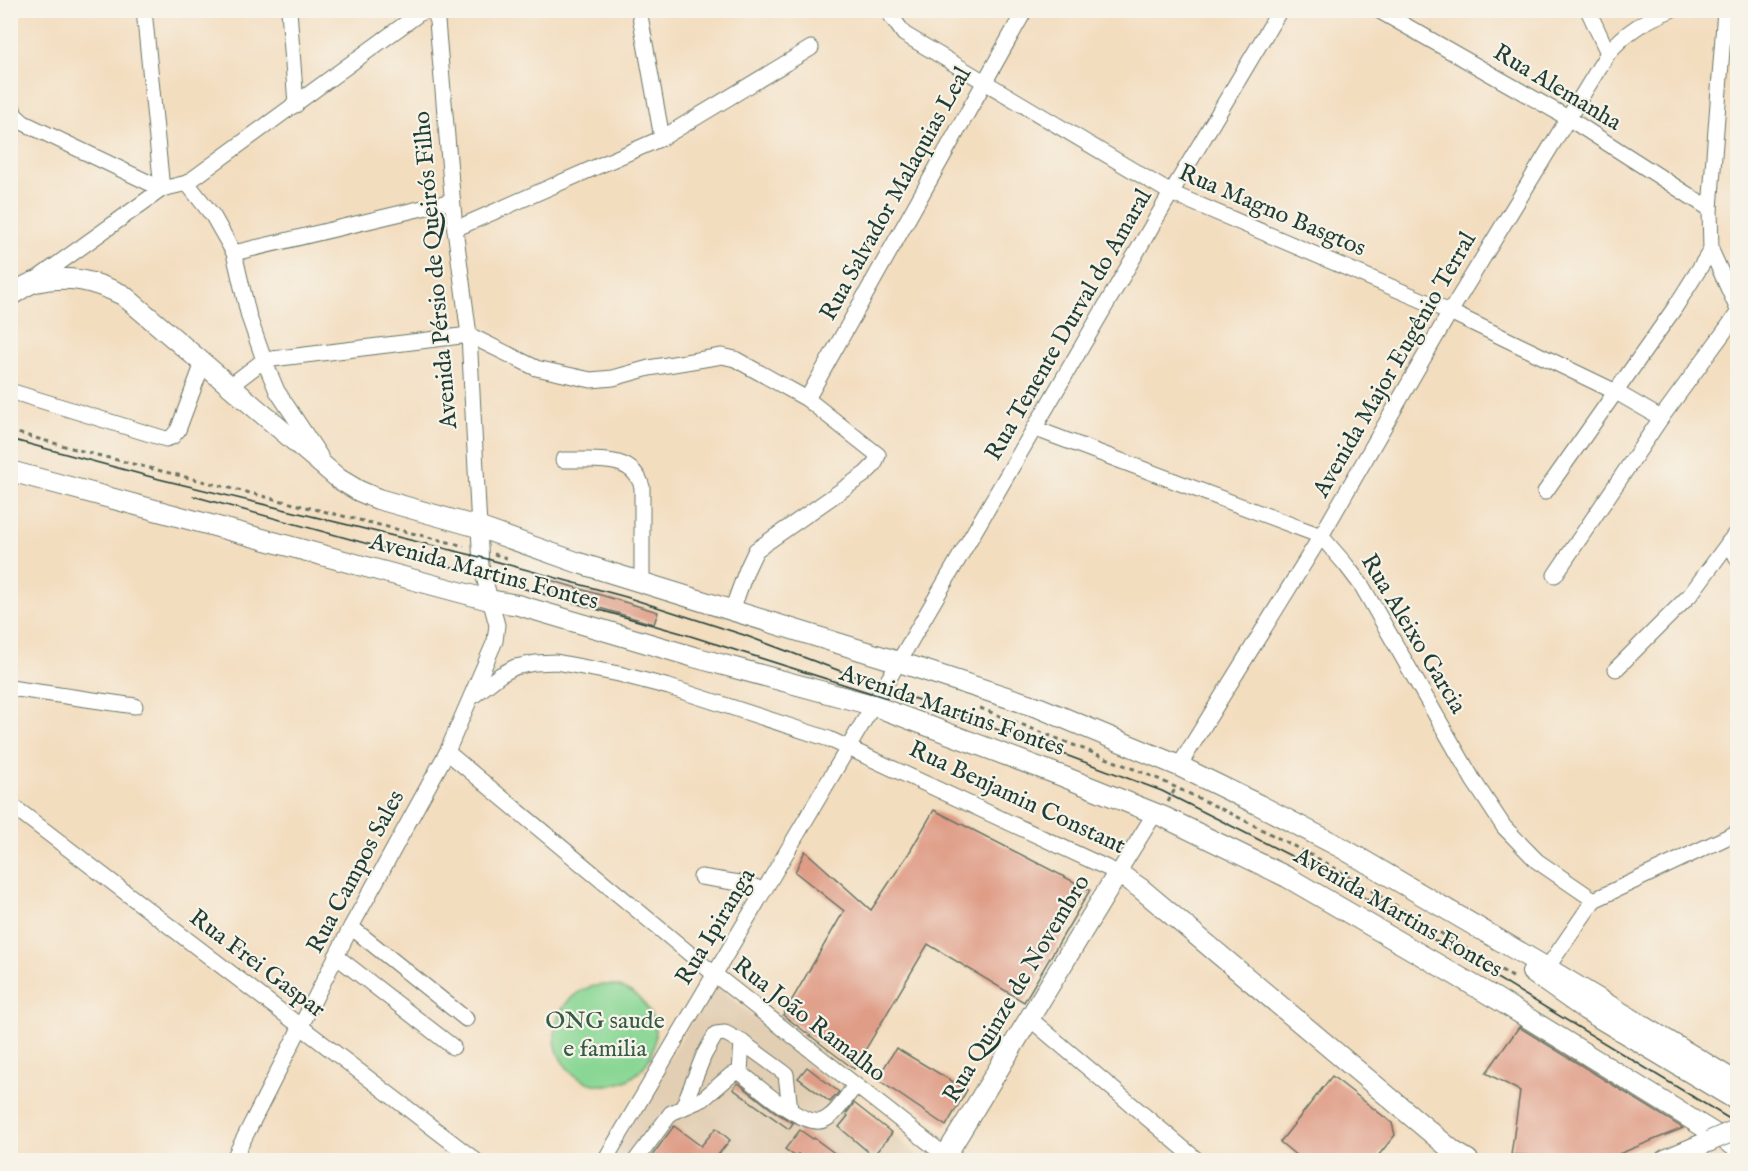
<svg xmlns="http://www.w3.org/2000/svg" width="1748" height="1171" font-family="'IM FELL English',serif">
  <style>
    .built { fill: #e2ceb3 }
    .green { fill: #8ad795; stroke: #548a64; stroke-width: 1.5 }
    .building { fill: #df9c86 }
    .lines { fill: none; stroke-linecap: round; stroke-linejoin: round }
    .minor-casing { stroke: #697565; stroke-width: 17 }
    .major-casing { stroke: #697565; stroke-width: 22 }
    .path { stroke: #697565; stroke-width: 3; stroke-dasharray: 4.5 4.5; stroke-linecap: butt }
    .minor { stroke: #fff; stroke-width: 15 }
    .major { stroke: #fff; stroke-width: 20 }
    .tram { stroke: #1f3d34; stroke-width: 1.5 }
    .major-bridge-casing { stroke: #697565; stroke-width: 22; stroke-linecap: butt }
    .major-bridge { stroke: #fff; stroke-width: 20 }
    .labels { text-anchor: middle; dominant-baseline: central; stroke-width: 4.5; stroke-linejoin: round; paint-order: stroke }
    .street-label { font-size: 24px; fill: #1f3d34; stroke: #f7f3e8 }
    .park-label { font-size: 24px; fill: #345c47; stroke: #f7f3e8 }
  </style>
  <rect width="100%" height="100%" fill="#f7f3e8"/>
  <filter id="ink" filterUnits="userSpaceOnUse"><feTurbulence type="fractalNoise" baseFrequency=".0167" numOctaves="2"/><feDisplacementMap in="SourceGraphic" scale="12" xChannelSelector="R" yChannelSelector="G"/><feConvolveMatrix kernelMatrix="1 2 1 2 8 2 1 2 1" color-interpolation-filters="sRGB"/></filter>
  <filter id="wash" filterUnits="userSpaceOnUse"><feTurbulence type="fractalNoise" baseFrequency=".008" numOctaves="4" result="noise"/><feDisplacementMap in="SourceGraphic" scale="24" xChannelSelector="R" yChannelSelector="G"/><feGaussianBlur stdDeviation="1.35" result="paint"/><feColorMatrix in="noise" values="0 0 0 0 0 0 0 0 0 0 0 0 0 0 0 0 0 1.4 0 .05"/><feComposite in="paint" operator="in"/></filter>
  <g filter="url(#wash)">
    <rect width="100%" height="100%" fill="#f3ddbf"/>
    <!-- built -->
    <path class="built" d="M 714,983 L 923,1160 L 610,1160 Z"/>
    <!-- green -->
    <circle class="green" cx="605" cy="1035" r="50"/>
    <g id="blocks">
      <!-- building -->
      <g class="building">
        <path d="M 550,580 L 658,612 L 654,624 L 546,592 Z"/>
        <path d="M 934,810 L 1090,890 L 1024,1002 L 928,944 L 854,1069 L 783,1015 L 844,911 L 795,872 L 805,851 L 871,910 L 909,853 Z"/>
        <path d="M 1519,1027 L 1683,1128 L 1609,1158 L 1511,1155 L 1520,1091 L 1486,1073 Z"/>
        <path d="M 896,1048 L 967,1090 L 946,1126 L 877,1079 Z"/>
        <path d="M 807,1067 L 839,1092 L 830,1102 L 798,1078 Z"/>
        <path d="M 1332,1076 L 1392,1123 L 1395,1135 L 1374,1161 L 1303,1161 L 1280,1142 Z"/>
        <path d="M 738,1083 L 775,1112 L 793,1123 L 789,1129 L 733,1089 Z"/>
        <path d="M 854,1103 L 892,1133 L 873,1156 L 839,1127 L 848,1116 L 846,1114 Z"/>
        <path d="M 674,1126 L 701,1146 L 716,1128 L 730,1140 L 713,1161 L 648,1161 Z"/>
        <path d="M 800,1130 L 813,1139 L 814,1138 L 845,1161 L 806,1161 L 798,1154 L 796,1157 L 785,1149 Z"/>
      </g>
    </g>
  </g>
  <g filter="url(#ink)">
    <use href="#blocks" fill-opacity="0" stroke="#697565" stroke-width="1.5"/>
    <g class="lines">
      <defs>
        <g id="minor">
          <path d="M 144,10 L 162,189"/>
          <path d="M 289,10 L 296,105"/>
          <path d="M 639,10 L 662,138"/>
          <path d="M 887,10 L 904,34 L 1171,193 L 1450,312 L 1616,392 L 1661,418"/>
          <path d="M 1378,10 L 1568,118 L 1710,209"/>
          <path d="M 1588,10 L 1608,53"/>
          <path d="M 10,100 L 15,115 L 24,123 L 162,189"/>
          <path d="M 187,183 L 213,216 L 234,253 L 249,317 L 264,360 L 230,386"/>
          <path d="M 455,229 L 662,138 L 811,48"/>
          <path d="M 1711,250 L 1738,310"/>
          <path d="M 234,253 L 452,201"/>
          <path d="M 34,281 L 162,189 L 187,183 L 424,10"/>
          <path d="M 10,391 L 166,439 L 172,437 L 178,430 L 203,363"/>
          <path d="M 807,399 L 1025,10"/>
          <path d="M 1036,429 L 1321,536 L 1346,565 L 1362,586 L 1473,780 L 1504,827 L 1537,861 L 1594,900"/>
          <path d="M 320,456 L 277,391 L 264,360 L 469,335 L 536,368 L 591,380 L 613,378 L 649,368 L 722,356 L 735,359 L 807,399 L 878,455 L 874,465 L 865,474 L 756,550 L 747,569 L 732,610"/>
          <path d="M 563,460 C 592,461 633,453 642,487 L 642,582"/>
          <path d="M 1545,492 L 1674,309 L 1711,250 L 1710,209 L 1725,10"/>
          <path d="M 1729,542 L 1738,560"/>
          <path d="M 1555,575 L 1661,418 L 1738,313"/>
          <path d="M 1616,669 L 1690,595 L 1738,530"/>
          <path d="M 10,688 L 135,706"/>
          <path d="M 473,696 L 500,675 L 515,667 L 535,663 L 556,662 L 619,674 L 669,687 L 829,739 L 1118,873 L 1155,813"/>
          <path d="M 447,752 L 714,974 L 951,1160"/>
          <path d="M 1179,766 L 1321,536 L 1450,312 L 1608,53 C 1627,31 1644,21 1671,10"/>
          <path d="M 10,804 L 475,1160"/>
          <path d="M 701,877 L 746,884 L 764,890"/>
          <path d="M 351,927 L 466,1019"/>
          <path d="M 336,956 L 453,1047"/>
          <path d="M 1547,968 L 1594,900 L 1738,832"/>
          <path d="M 1029,1018 L 1197,1160"/>
          <path d="M 742,1042 L 786,1074 L 790,1110"/>
          <path d="M 683,1107 L 704,1055 L 716,1034 L 725,1033 L 742,1042 L 740,1072"/>
          <path d="M 233,1160 L 351,927 L 447,752 L 495,641 L 497,625 L 481,566 L 469,335 L 455,229 L 436,10"/>
          <path d="M 605,1160 L 891,675 L 1171,193 L 1280,10"/>
          <path d="M 636,1160 L 671,1113 L 703,1099 L 731,1075 L 740,1072 C 756,1085 804,1129 824,1120 C 837,1114 846,1097 855,1086"/>
        </g>
        <g id="major">
          <path d="M 10,296 C 18,291 27,284 35,282 C 68,274 94,281 123,295 L 339,479 L 359,491 L 378,499 L 478,527 L 579,563 L 899,662 L 1040,708 L 1179,766 L 1259,805 L 1342,848 L 1547,968 L 1738,1083"/>
          <path d="M 10,471 L 489,600 L 518,605 L 694,657 L 872,705 L 1062,776 L 1164,817 L 1287,877 L 1497,999 L 1738,1148"/>
          <path d="M 1532,972 L 1586,1010 L 1738,1101"/>
          <path d="M 943,1160 L 1118,873 L 1140,888 L 1453,1151 L 1468,1160"/>
          <path d="M 1665,1160 L 1710,1141"/>
        </g>
      </defs>
      <!-- minor casing -->
      <use href="#minor" class="minor-casing"/>
      <!-- major casing -->
      <use href="#major" class="major-casing"/>
      <!-- path -->
      <g class="path">
        <path d="M 10,431 L 97,455 L 464,546"/>
        <path d="M 494,554 L 510,559"/>
        <path d="M 980,708 L 1154,777 L 1234,815 L 1328,864 L 1516,979"/>
        <path d="M 1168,802 L 1176,787"/>
      </g>
      <!-- minor -->
      <use href="#minor" class="minor"/>
      <!-- major -->
      <use href="#major" class="major"/>
      <!-- tram -->
      <g class="tram">
        <path d="M 10,439 L 159,479 L 480,557 L 626,597 L 744,635 L 1162,791 L 1317,869 L 1738,1124"/>
        <path d="M 193,496 L 463,570 L 511,585 L 681,633 L 887,698"/>
      </g>
      <defs>
        <path id="major-bridge" d="M 1710,1141 L 1738,1129"/>
      </defs>
      <!-- major-bridge casing -->
      <use href="#major-bridge" class="major-bridge-casing"/>
      <!-- major-bridge -->
      <use href="#major-bridge" class="major-bridge"/>
    </g>
  </g>
  <g class="labels">
    <!-- street labels -->
    <g class="street-label">
      <text transform="translate(1557 88) rotate(31)">Rua Alemanha</text>
      <text transform="translate(896 194) rotate(-61)">Rua Salvador Malaquias Leal</text>
      <text transform="translate(1272 211) rotate(23)">Rua Magno Basgtos</text>
      <text transform="translate(436 270) rotate(-95)">Avenida Pérsio de Queirós Filho</text>
      <text transform="translate(1069 325) rotate(-60)">Rua Tenente Durval do Amaral</text>
      <text transform="translate(1395 365) rotate(-60)">Avenida Major Eugênio Terral</text>
      <text transform="translate(484 572) rotate(15)">Avenida Martins Fontes</text>
      <text transform="translate(1413 634) rotate(59)">Rua Aleixo Garcia</text>
      <text transform="translate(952 711) rotate(19)">Avenida Martins Fontes</text>
      <text transform="translate(1017 798) rotate(25)">Rua Benjamin Constant</text>
      <text transform="translate(356 872) rotate(-62)">Rua Campos Sales</text>
      <text transform="translate(1398 913) rotate(30)">Avenida Martins Fontes</text>
      <text transform="translate(716 927) rotate(-59)">Rua Ipiranga</text>
      <text transform="translate(257 964) rotate(37)">Rua Frei Gaspar</text>
      <text transform="translate(1017 989) rotate(-59)">Rua Quinze de Novembro</text>
      <text transform="translate(809 1020) rotate(38)">Rua João Ramalho</text>
    </g>
    <!-- park labels -->
    <g class="park-label">
      <text x="605" y="1021">ONG saude<tspan x="605" dy="28">e familia</tspan></text>
    </g>
  </g>
  <!-- margin -->
  <rect width="1748" height="1171" fill="none" stroke="#f7f3e8" stroke-width="36"/>
</svg>
